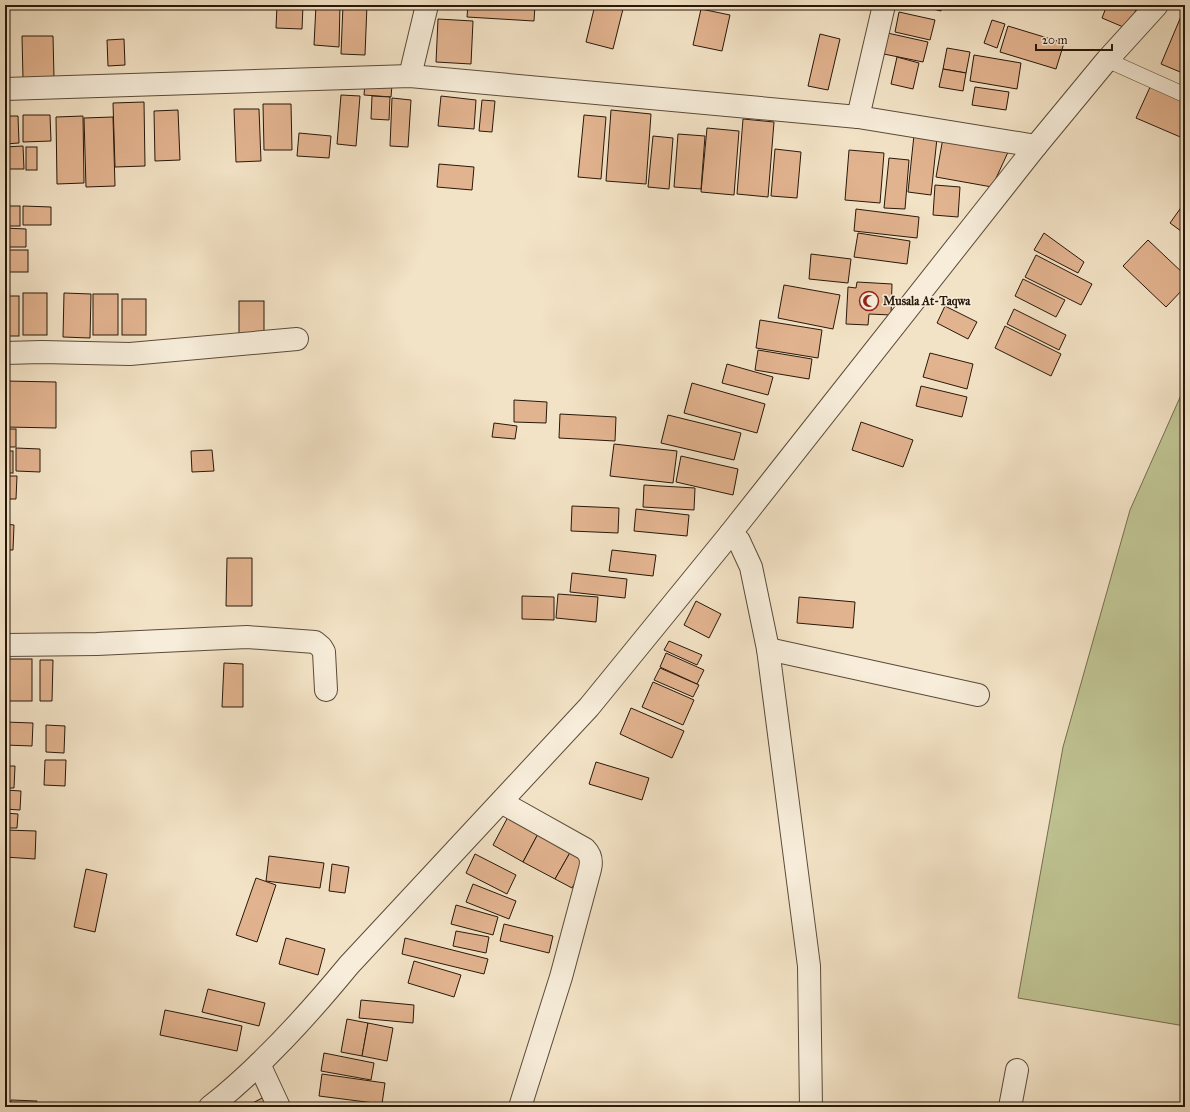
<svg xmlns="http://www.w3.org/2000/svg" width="1190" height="1112" font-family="'IM FELL Great Primer',serif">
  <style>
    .green { fill: #bfc392; stroke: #746e4e }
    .building { fill: #e2b38f; stroke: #28180a }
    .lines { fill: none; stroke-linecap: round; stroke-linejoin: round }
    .service-casing { stroke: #5b4b39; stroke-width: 16 }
    .minor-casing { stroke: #5b4b39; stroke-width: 24 }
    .service { stroke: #f7edda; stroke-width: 15 }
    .minor { stroke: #f7edda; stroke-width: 22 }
    .labels { text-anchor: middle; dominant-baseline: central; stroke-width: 3; stroke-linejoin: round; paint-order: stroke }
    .poi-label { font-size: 12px; font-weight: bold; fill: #28180a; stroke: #f7edda; text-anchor: start }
  </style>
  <rect width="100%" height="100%" fill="#f3e3c6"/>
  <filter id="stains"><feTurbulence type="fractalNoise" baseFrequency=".005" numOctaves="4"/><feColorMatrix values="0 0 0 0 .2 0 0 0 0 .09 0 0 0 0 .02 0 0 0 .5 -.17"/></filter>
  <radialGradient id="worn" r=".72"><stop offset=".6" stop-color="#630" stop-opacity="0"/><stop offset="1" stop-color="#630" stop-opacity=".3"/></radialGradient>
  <!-- green -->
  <path class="green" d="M 1185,386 L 1185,1026 L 1018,998 L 1063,747 L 1130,510 Z"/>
  <!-- building -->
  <g class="building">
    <path d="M 277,5 L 303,5 L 302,29 L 276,28 Z"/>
    <path d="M 316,5 L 340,5 L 339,47 L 314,45 Z"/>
    <path d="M 343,5 L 367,5 L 365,55 L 341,54 Z"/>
    <path d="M 468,5 L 535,5 L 534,21 L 467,17 Z"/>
    <path d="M 595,5 L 624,5 L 613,49 L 586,42 Z"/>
    <path d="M 916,5 L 942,5 L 941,11 Z"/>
    <path d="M 1107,5 L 1138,5 L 1128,29 L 1102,18 Z"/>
    <path d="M 701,9 L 730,15 L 722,51 L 693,45 Z"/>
    <path d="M 899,12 L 935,20 L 930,40 L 895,32 Z"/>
    <path d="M 1182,14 L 1185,15 L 1185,74 L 1161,64 Z"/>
    <path d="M 438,19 L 473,21 L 471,64 L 436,62 Z"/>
    <path d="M 992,20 L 1005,24 L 997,48 L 984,43 Z"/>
    <path d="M 1008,26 L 1064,43 L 1056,69 L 1000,52 Z"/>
    <path d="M 883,32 L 928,42 L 923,62 L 879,53 Z"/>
    <path d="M 820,34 L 840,39 L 828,90 L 808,86 Z"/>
    <path d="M 22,36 L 53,36 L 54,78 L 23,79 Z"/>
    <path d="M 124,39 L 125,65 L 108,66 L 107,40 Z"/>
    <path d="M 947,48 L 970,52 L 966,73 L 943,69 Z"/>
    <path d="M 974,55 L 1021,63 L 1017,89 L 970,81 Z"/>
    <path d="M 897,57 L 919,63 L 913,89 L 891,84 Z"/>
    <path d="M 5,59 L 6,59 L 7,82 L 5,82 Z"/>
    <path d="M 943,69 L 966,73 L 963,91 L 939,87 Z"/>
    <path d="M 365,83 L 392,85 L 391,97 L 364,95 Z"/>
    <path d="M 1151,85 L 1185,100 L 1185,139 L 1136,118 Z"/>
    <path d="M 975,87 L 1009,92 L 1006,110 L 972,105 Z"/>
    <path d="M 341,95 L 360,96 L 356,146 L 337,144 Z"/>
    <path d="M 372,96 L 390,97 L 389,120 L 371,119 Z"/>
    <path d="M 441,96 L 476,100 L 474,129 L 438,126 Z"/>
    <path d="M 392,98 L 411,100 L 408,147 L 390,146 Z"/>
    <path d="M 482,100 L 495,101 L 492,132 L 479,131 Z"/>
    <path d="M 144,102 L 145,166 L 115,167 L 113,103 Z"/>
    <path d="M 263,104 L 291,104 L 292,150 L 264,150 Z"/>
    <path d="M 234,109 L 259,109 L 261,161 L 236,162 Z"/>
    <path d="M 178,110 L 180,160 L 155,161 L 154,111 Z"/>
    <path d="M 611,110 L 651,114 L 646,184 L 606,181 Z"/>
    <path d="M 23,115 L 50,115 L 51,141 L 23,142 Z"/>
    <path d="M 584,115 L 606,117 L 601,179 L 578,177 Z"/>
    <path d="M 5,116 L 18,116 L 19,143 L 5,144 Z"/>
    <path d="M 83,116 L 84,183 L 57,184 L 56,117 Z"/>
    <path d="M 113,117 L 115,186 L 86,187 L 84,118 Z"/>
    <path d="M 743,119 L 774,122 L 768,197 L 737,194 Z"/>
    <path d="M 707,128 L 739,131 L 734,195 L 701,192 Z"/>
    <path d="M 299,133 L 331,136 L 329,158 L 297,156 Z"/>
    <path d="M 678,134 L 705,136 L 701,189 L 674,187 Z"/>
    <path d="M 914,135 L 937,138 L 931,195 L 908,192 Z"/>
    <path d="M 653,136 L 673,138 L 669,189 L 648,187 Z"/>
    <path d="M 943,138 L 1009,150 L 992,187 L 936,177 Z"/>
    <path d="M 23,146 L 24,169 L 5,169 L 5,147 Z"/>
    <rect x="26" y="147" width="11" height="23"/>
    <path d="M 775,149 L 801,152 L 797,198 L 771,196 Z"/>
    <path d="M 849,150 L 884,153 L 880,203 L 845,200 Z"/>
    <path d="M 889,158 L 909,160 L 905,209 L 884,208 Z"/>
    <path d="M 439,164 L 474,167 L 472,190 L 437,187 Z"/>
    <path d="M 935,185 L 960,187 L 958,217 L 933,215 Z"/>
    <path d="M 1185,202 L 1185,234 L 1170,223 Z"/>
    <rect x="5" y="206" width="15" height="20"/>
    <path d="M 23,206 L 51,207 L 51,225 L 23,225 Z"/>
    <path d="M 856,209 L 919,217 L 917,238 L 854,231 Z"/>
    <path d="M 5,228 L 26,229 L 26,247 L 5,247 Z"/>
    <path d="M 858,233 L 910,241 L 907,264 L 854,257 Z"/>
    <path d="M 1044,233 L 1084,262 L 1078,273 L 1034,250 Z"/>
    <path d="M 1148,240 L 1185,275 L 1185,287 L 1166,307 L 1123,266 Z"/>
    <rect x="5" y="250" width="23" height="22"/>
    <path d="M 811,254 L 851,259 L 848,283 L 809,279 Z"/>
    <path d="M 1036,255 L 1092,284 L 1081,305 L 1025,277 Z"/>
    <path d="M 1023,279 L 1065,300 L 1056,317 L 1015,296 Z"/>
    <path d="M 857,282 L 892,284 L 891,315 L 869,314 L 868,325 L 846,324 L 848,287 L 856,288 Z"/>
    <path d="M 784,285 L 840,295 L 833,329 L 778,318 Z"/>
    <rect x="23" y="293" width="24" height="42"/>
    <path d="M 64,293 L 91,294 L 90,338 L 63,337 Z"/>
    <rect x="93" y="294" width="25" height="41"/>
    <rect x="5" y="296" width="14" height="40"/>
    <rect x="122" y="299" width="24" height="36"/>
    <rect x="239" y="301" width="25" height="33"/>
    <path d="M 945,306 L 977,322 L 968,339 L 937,323 Z"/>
    <path d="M 1014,309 L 1066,335 L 1059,350 L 1007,324 Z"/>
    <path d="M 760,320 L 822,330 L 818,358 L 756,348 Z"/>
    <path d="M 1005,326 L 1061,354 L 1051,376 L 995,348 Z"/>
    <path d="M 758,350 L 812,359 L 809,379 L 755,370 Z"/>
    <path d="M 930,353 L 973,364 L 967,389 L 923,377 Z"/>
    <path d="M 727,364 L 773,377 L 768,395 L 722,383 Z"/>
    <path d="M 5,381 L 56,382 L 56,428 L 5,427 Z"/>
    <path d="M 692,383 L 765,404 L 757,433 L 684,413 Z"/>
    <path d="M 921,386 L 967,397 L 962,417 L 916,406 Z"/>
    <path d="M 514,400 L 547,402 L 546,423 L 514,422 Z"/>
    <path d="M 560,414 L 616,417 L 615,441 L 559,438 Z"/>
    <path d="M 668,415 L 741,433 L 734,460 L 661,443 Z"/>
    <path d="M 861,422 L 913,440 L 903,467 L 852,450 Z"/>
    <path d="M 494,423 L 517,426 L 515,439 L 492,437 Z"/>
    <rect x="5" y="429" width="11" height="18"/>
    <path d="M 614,444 L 677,451 L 673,483 L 610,476 Z"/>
    <path d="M 16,448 L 40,449 L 40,472 L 16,471 Z"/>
    <path d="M 212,450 L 214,471 L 192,472 L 191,451 Z"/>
    <rect x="5" y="451" width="8" height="22"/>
    <path d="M 681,456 L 738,469 L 733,495 L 676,482 Z"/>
    <path d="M 5,476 L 17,476 L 16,499 L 5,499 Z"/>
    <path d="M 644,485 L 695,488 L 694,510 L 643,507 Z"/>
    <path d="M 572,506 L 619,508 L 618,533 L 571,531 Z"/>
    <path d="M 636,509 L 689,515 L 687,536 L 634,531 Z"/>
    <path d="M 5,524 L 14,525 L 13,550 L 5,550 Z"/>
    <path d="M 612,550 L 656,555 L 653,576 L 609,571 Z"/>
    <path d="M 227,558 L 252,558 L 252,606 L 226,606 Z"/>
    <path d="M 572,573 L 627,579 L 625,598 L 570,592 Z"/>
    <path d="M 558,594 L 598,597 L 596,622 L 556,618 Z"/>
    <path d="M 522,596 L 554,597 L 554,620 L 522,619 Z"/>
    <path d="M 799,597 L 855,602 L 853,628 L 797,623 Z"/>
    <path d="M 696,601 L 721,614 L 709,638 L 684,625 Z"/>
    <path d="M 669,641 L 702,655 L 697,665 L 664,650 Z"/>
    <path d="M 666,653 L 704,670 L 697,684 L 660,667 Z"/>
    <rect x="5" y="659" width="27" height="42"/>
    <path d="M 40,660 L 53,660 L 52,701 L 40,701 Z"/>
    <path d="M 224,663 L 243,664 L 243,707 L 222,707 Z"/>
    <path d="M 660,668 L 699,685 L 693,697 L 654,680 Z"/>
    <path d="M 653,682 L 694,700 L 683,725 L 642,707 Z"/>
    <path d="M 631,708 L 684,731 L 672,758 L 620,734 Z"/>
    <path d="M 5,722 L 33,723 L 32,746 L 5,745 Z"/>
    <path d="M 46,725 L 65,726 L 64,753 L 46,752 Z"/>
    <path d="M 45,760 L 66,760 L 65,786 L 44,785 Z"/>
    <path d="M 596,762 L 649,778 L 642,800 L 589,784 Z"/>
    <path d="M 5,766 L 15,766 L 14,788 L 5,788 Z"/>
    <path d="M 5,790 L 21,791 L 20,810 L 5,809 Z"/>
    <path d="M 5,813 L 18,814 L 17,828 L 5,828 Z"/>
    <path d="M 509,815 L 539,832 L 523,862 L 493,845 Z"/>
    <path d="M 5,830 L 36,831 L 35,859 L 5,857 Z"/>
    <path d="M 539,832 L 572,849 L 555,879 L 523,862 Z"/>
    <path d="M 572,849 L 588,858 L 572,888 L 555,879 Z"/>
    <path d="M 475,854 L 516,875 L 507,894 L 466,873 Z"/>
    <path d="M 269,856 L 324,863 L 320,888 L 266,881 Z"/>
    <path d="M 332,864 L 349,867 L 345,893 L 329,891 Z"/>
    <path d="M 86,869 L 107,874 L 95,932 L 74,927 Z"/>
    <path d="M 256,878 L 276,885 L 257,942 L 236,935 Z"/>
    <path d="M 473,884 L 516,901 L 509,919 L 466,902 Z"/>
    <path d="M 456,905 L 498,917 L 493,935 L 451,924 Z"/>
    <path d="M 504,924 L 553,936 L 549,953 L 500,941 Z"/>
    <path d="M 456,931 L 489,937 L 486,953 L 453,946 Z"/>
    <path d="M 286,938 L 325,949 L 318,975 L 279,964 Z"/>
    <path d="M 405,938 L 488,959 L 484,974 L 402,954 Z"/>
    <path d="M 414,961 L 461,975 L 454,997 L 408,983 Z"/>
    <path d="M 5,989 L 9,989 L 8,1011 L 5,1011 Z"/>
    <path d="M 208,989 L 265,1003 L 259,1026 L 202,1012 Z"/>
    <path d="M 361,1000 L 414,1005 L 413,1023 L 359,1018 Z"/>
    <path d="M 165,1010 L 242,1026 L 237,1051 L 160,1035 Z"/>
    <path d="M 347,1019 L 368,1023 L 362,1056 L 341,1052 Z"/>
    <path d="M 368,1023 L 393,1028 L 387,1061 L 362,1056 Z"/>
    <path d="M 5,1035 L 7,1035 L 6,1054 L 5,1054 Z"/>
    <path d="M 324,1053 L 374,1063 L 371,1080 L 321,1071 Z"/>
    <path d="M 322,1074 L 385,1083 L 382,1104 L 319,1096 Z"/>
    <path d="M 264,1097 L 269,1107 L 245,1107 Z"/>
    <path d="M 11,1100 L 37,1101 L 36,1107 L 10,1107 Z"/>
  </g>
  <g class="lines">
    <defs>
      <path id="service" d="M 1107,60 L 1185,95"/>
      <g id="minor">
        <path d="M 410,76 L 427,5"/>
        <path d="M 5,89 L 410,76 L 858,117 L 1036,146"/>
        <path d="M 858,117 L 884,5"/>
        <path d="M 5,353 L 42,352 L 130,354 L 297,339"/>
        <path d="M 730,534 L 739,541 L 751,567 L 768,649 L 809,966 L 811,1107"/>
        <path d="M 5,645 L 97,644 L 247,637 L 315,642 L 321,647 L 324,652 L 326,690"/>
        <path d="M 768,649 L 978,695"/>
        <path d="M 501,802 L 585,849 C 591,855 592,861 590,869 L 561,977 L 520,1107"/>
        <path d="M 259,1064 L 279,1107"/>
        <path d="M 210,1107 C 262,1066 307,1016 349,965 L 589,707 L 730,534 L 1036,146 L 1107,60 L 1157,5"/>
        <path d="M 1010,1107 L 1017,1070"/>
      </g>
    </defs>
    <!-- service casing -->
    <use href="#service" class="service-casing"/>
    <!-- minor casing -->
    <use href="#minor" class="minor-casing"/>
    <!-- service -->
    <use href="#service" class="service"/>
    <!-- minor -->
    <use href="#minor" class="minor"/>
  </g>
  <!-- icons -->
  <defs>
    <symbol id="mosque-ring" viewBox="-11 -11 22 22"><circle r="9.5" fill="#f7edda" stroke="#8f2418" stroke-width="1.5"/><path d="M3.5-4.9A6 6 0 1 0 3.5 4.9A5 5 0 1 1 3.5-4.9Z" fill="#8f2418"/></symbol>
  </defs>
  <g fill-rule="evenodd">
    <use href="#mosque-ring" x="858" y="290" width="22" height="22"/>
  </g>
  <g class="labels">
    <!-- poi labels -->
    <g class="poi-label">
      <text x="883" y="301">Musala At-Taqwa</text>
    </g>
  </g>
  <!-- margin -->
  <rect width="1190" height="1112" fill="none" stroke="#f3e3c6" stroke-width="20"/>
  <rect x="6" y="6" width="1178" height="1100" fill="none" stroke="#28180a" stroke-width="2"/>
  <rect x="10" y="10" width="1170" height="1092" fill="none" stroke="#28180a"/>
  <!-- scale -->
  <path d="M1036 44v6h76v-6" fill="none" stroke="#28180a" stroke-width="2"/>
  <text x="1042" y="44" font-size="12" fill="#28180a" stroke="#f7edda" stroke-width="3" paint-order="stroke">20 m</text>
  <rect width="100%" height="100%" filter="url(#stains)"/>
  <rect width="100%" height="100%" fill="url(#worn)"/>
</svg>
